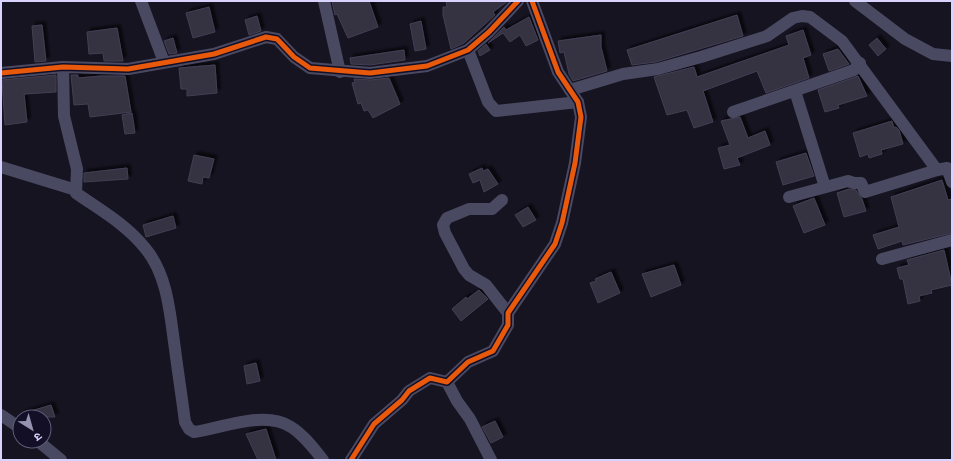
<svg xmlns="http://www.w3.org/2000/svg" width="953" height="461" font-family="'PT Sans Narrow','Noto Sans Devanagari',sans-serif">
  <style>
    .building { fill: #343243; stroke: #433f54; filter: url(#shadow) }
    .lines { fill: none; stroke-linecap: round; stroke-linejoin: round }
    .street { stroke: #4a4962; stroke-width: 12 }
    .cycleway-casing { stroke: #130f26; stroke-width: 8 }
    .cycleway { stroke: #e8590c; stroke-width: 5 }
  </style>
  <defs>
    <filter id="shadow"><feDropShadow dx="3.5" dy="-3.5" stdDeviation="1" flood-color="#0009"/></filter>
  </defs>
  <rect width="100%" height="100%" fill="#161421"/>
  <!-- building -->
  <g class="building">
    <path d="M 332,1 L 369,1 L 378,27 L 348,38 L 337,14 L 335,15 Z"/>
    <path d="M 446,1 L 508,1 L 493,12 L 495,15 L 464,43 L 451,49 L 443,15 L 443,7 L 447,7 Z"/>
    <path d="M 209,7 L 215,32 L 193,38 L 186,13 Z"/>
    <path d="M 737,15 L 743,36 L 656,62 L 632,65 L 627,50 Z"/>
    <path d="M 257,16 L 261,31 L 249,35 L 245,20 Z"/>
    <path d="M 529,17 L 538,40 L 526,46 L 520,35 L 510,42 L 503,33 L 488,43 L 504,27 L 506,30 Z"/>
    <path d="M 421,21 L 426,49 L 415,51 L 410,24 Z"/>
    <path d="M 42,25 L 46,61 L 35,62 L 32,26 Z"/>
    <path d="M 117,28 L 123,61 L 104,61 L 103,53 L 89,54 L 87,32 Z"/>
    <path d="M 803,30 L 811,55 L 803,58 L 809,78 L 766,93 L 757,71 L 703,91 L 713,122 L 694,128 L 687,110 L 667,115 L 654,77 L 694,67 L 697,77 L 789,45 L 786,36 Z"/>
    <path d="M 601,35 L 601,47 L 607,71 L 573,81 L 569,74 L 564,52 L 560,53 L 558,41 Z"/>
    <path d="M 173,38 L 177,53 L 169,54 L 164,41 Z"/>
    <path d="M 877,38 L 886,49 L 878,56 L 869,45 Z"/>
    <path d="M 486,44 L 490,50 L 480,56 L 478,51 Z"/>
    <path d="M 838,49 L 849,64 L 829,71 L 823,54 Z"/>
    <path d="M 404,50 L 405,60 L 370,65 L 351,64 L 350,58 Z"/>
    <path d="M 215,65 L 217,93 L 187,96 L 187,89 L 181,89 L 179,68 Z"/>
    <path d="M 56,75 L 56,92 L 24,94 L 27,122 L 5,125 L 2,80 Z"/>
    <path d="M 71,75 L 78,75 L 78,78 L 101,76 L 125,76 L 131,112 L 90,117 L 88,104 L 74,105 Z"/>
    <path d="M 858,76 L 867,96 L 838,105 L 839,108 L 825,112 L 818,90 Z"/>
    <path d="M 389,78 L 400,104 L 373,118 L 368,110 L 364,111 L 361,103 L 358,104 L 352,83 L 355,82 L 354,79 L 371,80 Z"/>
    <path d="M 132,113 L 135,133 L 125,134 L 122,115 Z"/>
    <path d="M 740,117 L 748,138 L 765,131 L 770,145 L 737,158 L 740,165 L 724,169 L 718,148 L 730,145 L 721,121 Z"/>
    <path d="M 892,121 L 894,128 L 896,127 L 899,130 L 903,144 L 881,150 L 882,154 L 869,158 L 868,154 L 860,157 L 853,133 Z"/>
    <path d="M 806,153 L 814,176 L 783,185 L 776,162 Z"/>
    <path d="M 194,155 L 214,159 L 209,178 L 203,177 L 202,184 L 188,181 Z"/>
    <path d="M 127,168 L 128,179 L 84,182 L 84,173 Z"/>
    <path d="M 482,168 L 483,171 L 488,169 L 498,184 L 484,192 L 480,180 L 473,183 L 469,174 Z"/>
    <path d="M 942,180 L 948,200 L 952,199 L 952,233 L 903,245 L 902,241 L 878,249 L 873,235 L 899,227 L 891,197 Z"/>
    <path d="M 849,189 L 856,190 L 862,199 L 866,211 L 844,217 L 837,193 Z"/>
    <path d="M 814,198 L 825,225 L 804,233 L 793,206 Z"/>
    <path d="M 528,207 L 536,220 L 523,227 L 515,215 Z"/>
    <path d="M 173,216 L 176,228 L 146,237 L 143,225 Z"/>
    <path d="M 944,250 L 952,285 L 931,290 L 932,293 L 919,296 L 920,301 L 908,304 L 903,279 L 900,279 L 897,268 L 909,265 L 907,260 Z"/>
    <path d="M 674,265 L 681,285 L 651,297 L 642,274 Z"/>
    <path d="M 611,272 L 620,293 L 598,303 L 590,283 L 596,281 L 595,279 Z"/>
    <path d="M 479,290 L 488,299 L 461,321 L 452,309 L 466,297 L 467,299 Z"/>
    <path d="M 256,363 L 260,381 L 247,384 L 244,366 Z"/>
    <path d="M 51,405 L 55,417 L 21,417 L 21,414 Z"/>
    <path d="M 495,421 L 503,437 L 491,443 L 482,427 Z"/>
    <path d="M 266,429 L 276,460 L 258,460 L 246,434 Z"/>
  </g>
  <g class="lines">
    <!-- street -->
    <g class="street">
      <path d="M 141,1 L 164,62"/>
      <path d="M 324,1 L 340,72"/>
      <path d="M 855,1 L 905,39 L 933,54 L 952,56"/>
      <path d="M 468,50 L 488,102 L 496,111 L 578,102"/>
      <path d="M 63,67 L 64,116 L 77,169 L 76,193 C 100,210 126,224 145,248 C 168,275 170,315 175,349 C 178,373 182,398 185,422 L 189,429 L 194,432 C 222,428 265,410 291,427 C 304,435 314,449 323,460"/>
      <path d="M 1,73 L 63,67 L 128,69 L 214,54 L 266,37 L 277,39 L 294,57 L 310,68 L 370,73 L 427,66 L 468,50 L 489,32 L 518,1"/>
      <path d="M 570,90 L 623,74 L 658,69 L 701,57 L 767,36 L 793,18 L 802,16 L 810,17 L 842,41 L 937,170 L 947,168 L 952,182"/>
      <path d="M 795,91 L 825,187"/>
      <path d="M 733,112 L 854,70 L 860,63"/>
      <path d="M 1,167 L 76,190"/>
      <path d="M 789,197 L 848,181 L 854,183 L 861,183 L 865,192 L 937,170"/>
      <path d="M 502,200 L 492,209 L 469,209 L 447,218 L 443,225 L 445,233 L 464,269 L 469,275 L 486,285 L 508,313"/>
      <path d="M 882,259 L 952,240"/>
      <path d="M 447,382 L 457,401 L 470,419 L 491,460"/>
      <path d="M 1,415 L 20,428"/>
      <path d="M 38,441 L 61,460"/>
      <path d="M 351,460 L 374,424 L 402,400 L 409,391 L 430,378 L 447,382 L 468,362 L 493,351 L 508,325 L 508,313 L 555,244 L 562,223 L 575,163 L 581,117 L 578,102 L 558,72 L 532,1"/>
    </g>
    <defs>
      <g id="cycleway">
        <path d="M 1,73 L 63,67 L 128,69 L 214,54 L 266,37 L 277,39 L 294,57 L 310,68 L 370,73 L 427,66 L 468,50 L 489,32 L 518,1"/>
        <path d="M 351,460 L 374,424 L 402,400 L 409,391 L 430,378 L 447,382 L 468,362 L 493,351 L 508,325 L 508,313 L 555,244 L 562,223 L 575,163 L 581,117 L 578,102 L 558,72 L 532,1"/>
      </g>
    </defs>
    <!-- cycleway casing -->
    <use href="#cycleway" class="cycleway-casing"/>
    <!-- cycleway -->
    <use href="#cycleway" class="cycleway"/>
  </g>
  <!-- border -->
  <rect width="953" height="461" fill="none" stroke="#d9d4ff" stroke-width="4"/>
  <!-- north arrow -->
  <g transform="translate(32 429) rotate(143)"><circle r="19" fill="#130f26" stroke="#625e7d"/>
  <path d="M0-3L7 15L0 10L-7 15Z" fill="#9591b1"/>
  <text y="-6" font-size="11" font-weight="bold" text-anchor="middle" fill="#d9d4ff">उ</text>
  </g>
</svg>
